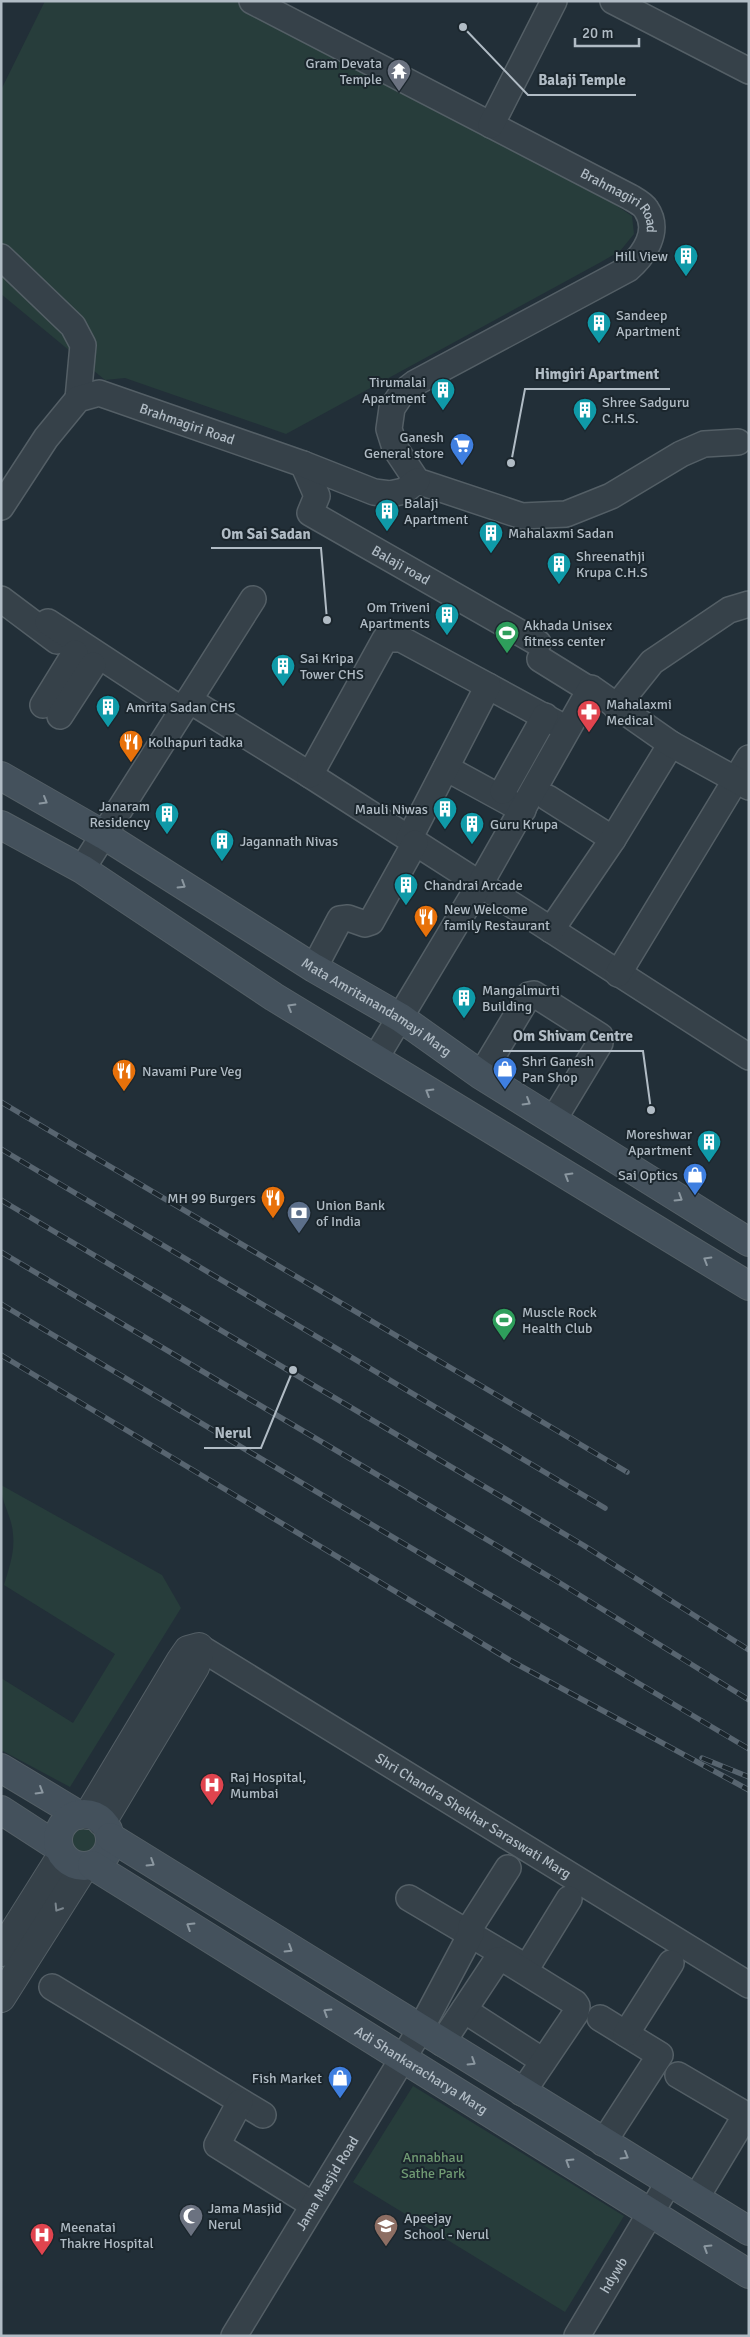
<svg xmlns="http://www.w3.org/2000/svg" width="750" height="2337" font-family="Signika,sans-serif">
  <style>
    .green { fill: #273d3b }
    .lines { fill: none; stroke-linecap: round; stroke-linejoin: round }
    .minor-casing { stroke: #545f66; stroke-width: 28 }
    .tertiary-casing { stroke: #545f66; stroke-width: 30 }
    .secondary-casing { stroke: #545f66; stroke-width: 30 }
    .minor { stroke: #364149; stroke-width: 25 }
    .tertiary { stroke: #364149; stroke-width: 28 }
    .secondary { stroke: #44515c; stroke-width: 28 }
    .rail-casing { stroke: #586570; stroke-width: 5.5 }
    .rail { stroke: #1b262d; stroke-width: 4; stroke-dasharray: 11; stroke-linecap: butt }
    .oneway { stroke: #8b97a0 }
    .oneway2 { stroke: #7a858d }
    .labels { text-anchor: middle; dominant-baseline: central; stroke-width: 4; stroke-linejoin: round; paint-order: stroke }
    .poi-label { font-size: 14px; fill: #b1bcc5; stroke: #1b262d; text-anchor: start }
    .street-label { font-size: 14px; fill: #b1bcc5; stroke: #1b262d }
    .park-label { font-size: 14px; fill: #709a73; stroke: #1b262d }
    .leader { fill: none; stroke: #b1bcc5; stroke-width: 2 }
    .callout-dot { fill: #b1bcc5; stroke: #1b262d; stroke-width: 2 }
    .callout-label { font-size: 15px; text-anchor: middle; font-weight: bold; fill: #b1bcc5; stroke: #1b262d; stroke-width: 4; stroke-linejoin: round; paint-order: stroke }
  </style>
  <rect width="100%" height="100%" fill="#222f38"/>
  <!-- green -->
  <g class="green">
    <path d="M 45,1 L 236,1 L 413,85 L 614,204 L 632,216 L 634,234 L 620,251 L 601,262 L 286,434 L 125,378 L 105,380 L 1,294 L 1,90 Z"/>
    <path d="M 1,1485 L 162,1575 L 181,1608 L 70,1787 L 1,1750 L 1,1678 L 73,1723 L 115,1654 L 4,1585 C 9,1568 15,1552 13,1534 C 12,1516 1,1503 1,1485 Z"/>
    <path d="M 92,1823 L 103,1844 L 97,1855 L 74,1857 C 66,1845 60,1836 73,1824 Z"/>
    <path d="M 413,2086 L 624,2216 L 565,2312 L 353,2182 Z"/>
  </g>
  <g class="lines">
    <defs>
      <g id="minor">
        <path id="s1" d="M 252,1 L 630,197 C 635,200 643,204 646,209 C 661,231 644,255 628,269 L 415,383 L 402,393 L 392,408 L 389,429 L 395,448 L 417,481 L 522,516 L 566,514 L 611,496 L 681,454 L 704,444 L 738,442"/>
        <path d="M 613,1 L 749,71"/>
        <path d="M 491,125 L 554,1"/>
        <path d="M 1,257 L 73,326 L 83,345 L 78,399"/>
        <path id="s2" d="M 303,464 L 317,496 L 310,513 L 538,643"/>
        <path id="s3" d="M 1,507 L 46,438 L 78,399 L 99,393 L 303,464 L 374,492 L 390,494 L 404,491 L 417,481"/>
        <path d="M 1,599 L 57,641"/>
        <path d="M 48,622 L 182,710"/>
        <path d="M 540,659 L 590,690"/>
        <path d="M 488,686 L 567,729"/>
        <path d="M 189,700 L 310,775 L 749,1057"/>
        <path d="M 43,705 L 75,653"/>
        <path d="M 616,707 L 652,662 L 729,610 L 749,604"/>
        <path d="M 60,716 L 93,665"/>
        <path d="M 446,768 L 523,810"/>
        <path d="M 310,775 L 385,639 L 401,639 L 488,686 L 409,839"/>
        <path d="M 503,791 L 545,716"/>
        <path d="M 548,798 L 613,839"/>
        <path d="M 82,869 L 253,599"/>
        <path d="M 551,930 L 613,839 L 671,744"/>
        <path d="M 314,968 L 340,919 L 348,918 L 365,924 L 371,922 L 415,843"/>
        <path d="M 618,974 L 749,758"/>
        <path d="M 375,1059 L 480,884 L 591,688 L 671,744 L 749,787"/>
        <path d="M 481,1075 L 529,995 L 534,994 L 600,1036 L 600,1043 L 554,1119"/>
        <path id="s4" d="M 199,1647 L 749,1985"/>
        <path d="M 409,1898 L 524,1966 L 529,1964 L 569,1899"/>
        <path d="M 52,1987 L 263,2115"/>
        <path d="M 464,2010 L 543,2061"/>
        <path d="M 600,2018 L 660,2055 L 603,2143"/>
        <path d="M 626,2034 L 671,1963"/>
        <path d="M 442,2043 L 497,1960 L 504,1959 L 575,2003 L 577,2006 L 576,2013 L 522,2093"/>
        <path d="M 678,2075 L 746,2115 L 696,2198"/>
        <path d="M 240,2102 L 217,2145 L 313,2205"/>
        <path id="s5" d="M 234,2336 L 420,2030 L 471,1934 L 471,1926 L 508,1868"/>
        <path id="s6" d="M 577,2336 L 669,2182"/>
      </g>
      <g id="tertiary">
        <path d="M 88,1815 L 181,1660 L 188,1650 L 199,1647 L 199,1656 L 195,1667 L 102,1822"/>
        <path d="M 1,1952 L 62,1855"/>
        <path d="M 1,1998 L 84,1867"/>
      </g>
      <g id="secondary">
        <path id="s7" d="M 1,776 L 104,835 L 314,968 L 401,1018 L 481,1075 L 749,1242"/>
        <path d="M 1,825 L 82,869 L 274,997 L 749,1286"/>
        <path d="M 1,1768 L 79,1815"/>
        <path d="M 1,1810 L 58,1847"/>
        <circle cx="84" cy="1840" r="26"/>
        <path d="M 110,1837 L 749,2231"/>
        <path id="s8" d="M 92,1865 L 749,2274"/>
      </g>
    </defs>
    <!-- minor casing -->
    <use href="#minor" class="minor-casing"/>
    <!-- tertiary casing -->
    <use href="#tertiary" class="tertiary-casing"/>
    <!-- secondary casing -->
    <use href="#secondary" class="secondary-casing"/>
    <!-- minor -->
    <use href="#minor" class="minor"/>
    <!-- tertiary -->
    <use href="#tertiary" class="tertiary"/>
    <!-- secondary -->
    <use href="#secondary" class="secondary"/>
    <defs>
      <g id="rail">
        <path d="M 1,1102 L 627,1472"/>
        <path d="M 1,1149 L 605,1508"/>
        <path d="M 1,1200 L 583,1545 L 749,1650"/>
        <path d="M 1,1252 L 560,1583 L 749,1700"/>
        <path d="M 1,1304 L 749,1749"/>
        <path d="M 1,1355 L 513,1662 L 749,1790"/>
        <path d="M 702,1758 L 749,1777"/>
      </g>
    </defs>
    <!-- rail casing -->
    <use href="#rail" class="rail-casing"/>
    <!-- rail -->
    <use href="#rail" class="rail"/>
  </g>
  <!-- one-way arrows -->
  <defs><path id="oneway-chevron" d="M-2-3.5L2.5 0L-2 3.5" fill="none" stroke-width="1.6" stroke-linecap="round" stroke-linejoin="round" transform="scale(1.25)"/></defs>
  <g class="oneway">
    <use href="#oneway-chevron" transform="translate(44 801) rotate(30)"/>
    <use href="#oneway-chevron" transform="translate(182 885) rotate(32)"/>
    <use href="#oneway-chevron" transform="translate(291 1007) rotate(-149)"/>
    <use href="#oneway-chevron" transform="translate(429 1092) rotate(-149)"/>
    <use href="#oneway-chevron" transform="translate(527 1102) rotate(31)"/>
    <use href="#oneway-chevron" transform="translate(568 1176) rotate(-149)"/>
    <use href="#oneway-chevron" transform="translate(679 1198) rotate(32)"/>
    <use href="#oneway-chevron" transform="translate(707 1260) rotate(-149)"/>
    <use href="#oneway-chevron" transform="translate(40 1791) rotate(31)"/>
    <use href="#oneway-chevron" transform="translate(151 1863) rotate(32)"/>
    <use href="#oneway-chevron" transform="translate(190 1926) rotate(-148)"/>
    <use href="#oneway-chevron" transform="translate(289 1949) rotate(32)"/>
    <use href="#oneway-chevron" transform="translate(327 2012) rotate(-148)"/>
    <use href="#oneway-chevron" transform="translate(472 2062) rotate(32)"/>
    <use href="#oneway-chevron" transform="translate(625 2156) rotate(30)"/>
    <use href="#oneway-chevron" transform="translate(569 2162) rotate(-148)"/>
    <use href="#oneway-chevron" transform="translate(707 2248) rotate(-148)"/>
  </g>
  <use class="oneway2" href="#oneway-chevron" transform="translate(58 1908) rotate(122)"/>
  <!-- icons -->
  <defs>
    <symbol id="temple-pin" viewBox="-11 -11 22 30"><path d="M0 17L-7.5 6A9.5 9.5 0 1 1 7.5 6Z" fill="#6b7280" stroke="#1b262d"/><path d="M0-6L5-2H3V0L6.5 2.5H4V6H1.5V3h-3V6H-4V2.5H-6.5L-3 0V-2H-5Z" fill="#fff"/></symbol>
    <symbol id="building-pin" viewBox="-11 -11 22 30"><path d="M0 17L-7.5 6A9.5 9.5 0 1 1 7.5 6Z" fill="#0f9aa8" stroke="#1b262d"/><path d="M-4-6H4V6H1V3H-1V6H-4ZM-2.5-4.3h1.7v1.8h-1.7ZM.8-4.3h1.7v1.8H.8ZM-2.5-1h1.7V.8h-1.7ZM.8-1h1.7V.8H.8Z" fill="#fff"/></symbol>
    <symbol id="supermarket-pin" viewBox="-11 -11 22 30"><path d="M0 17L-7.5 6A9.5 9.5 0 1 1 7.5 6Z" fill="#3f7fe0" stroke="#1b262d"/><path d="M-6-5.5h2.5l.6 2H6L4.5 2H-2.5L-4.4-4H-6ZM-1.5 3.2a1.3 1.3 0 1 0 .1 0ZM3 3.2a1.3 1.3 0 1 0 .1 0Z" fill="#fff"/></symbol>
    <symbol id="stadium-pin" viewBox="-11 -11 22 30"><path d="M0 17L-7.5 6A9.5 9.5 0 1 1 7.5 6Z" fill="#2e9e5b" stroke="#1b262d"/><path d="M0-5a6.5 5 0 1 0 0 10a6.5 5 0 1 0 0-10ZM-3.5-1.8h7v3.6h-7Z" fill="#fff"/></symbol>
    <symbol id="pharmacy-pin" viewBox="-11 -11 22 30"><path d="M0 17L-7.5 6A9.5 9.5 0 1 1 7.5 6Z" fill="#e0444e" stroke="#1b262d"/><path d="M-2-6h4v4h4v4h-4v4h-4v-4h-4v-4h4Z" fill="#fff"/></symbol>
    <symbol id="restaurant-pin" viewBox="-11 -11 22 30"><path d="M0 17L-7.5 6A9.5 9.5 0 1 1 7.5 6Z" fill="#e8710a" stroke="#1b262d"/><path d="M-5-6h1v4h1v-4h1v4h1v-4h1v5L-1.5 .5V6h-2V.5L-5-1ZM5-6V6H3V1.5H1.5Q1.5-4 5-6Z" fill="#fff"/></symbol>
    <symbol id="shop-pin" viewBox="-11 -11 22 30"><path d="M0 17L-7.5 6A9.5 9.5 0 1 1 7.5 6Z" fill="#3f7fe0" stroke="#1b262d"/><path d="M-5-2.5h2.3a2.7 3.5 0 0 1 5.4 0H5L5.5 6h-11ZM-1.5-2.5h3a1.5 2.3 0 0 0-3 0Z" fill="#fff"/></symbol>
    <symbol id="bank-pin" viewBox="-11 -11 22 30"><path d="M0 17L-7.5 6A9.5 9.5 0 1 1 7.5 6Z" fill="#5c6f8a" stroke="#1b262d"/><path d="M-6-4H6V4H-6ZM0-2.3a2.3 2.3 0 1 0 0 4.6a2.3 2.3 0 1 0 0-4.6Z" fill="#fff"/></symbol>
    <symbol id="hospital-pin" viewBox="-11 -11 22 30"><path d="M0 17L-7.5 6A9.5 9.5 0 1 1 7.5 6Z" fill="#e0444e" stroke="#1b262d"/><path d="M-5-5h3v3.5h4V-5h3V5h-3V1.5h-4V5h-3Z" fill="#fff"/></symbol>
    <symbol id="mosque-pin" viewBox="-11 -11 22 30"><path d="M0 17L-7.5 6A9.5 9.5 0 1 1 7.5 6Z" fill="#6b7280" stroke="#1b262d"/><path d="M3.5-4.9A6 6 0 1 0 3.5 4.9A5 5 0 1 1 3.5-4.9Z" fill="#fff"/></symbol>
    <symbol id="school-pin" viewBox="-11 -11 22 30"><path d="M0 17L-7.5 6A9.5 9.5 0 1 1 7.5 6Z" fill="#8d6e63" stroke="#1b262d"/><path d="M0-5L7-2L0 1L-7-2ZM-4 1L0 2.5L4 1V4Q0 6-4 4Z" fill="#fff"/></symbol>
  </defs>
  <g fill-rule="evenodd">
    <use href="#temple-pin" x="385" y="57" width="28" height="38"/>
    <use href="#building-pin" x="672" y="242" width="28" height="38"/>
    <use href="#building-pin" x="585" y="309" width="28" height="38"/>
    <use href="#building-pin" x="429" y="376" width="28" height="38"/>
    <use href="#building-pin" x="571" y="396" width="28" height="38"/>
    <use href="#supermarket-pin" x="448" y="431" width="28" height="38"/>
    <use href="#building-pin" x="373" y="497" width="28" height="38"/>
    <use href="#building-pin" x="477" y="519" width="28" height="38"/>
    <use href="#building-pin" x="545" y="550" width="28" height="38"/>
    <use href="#building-pin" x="433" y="601" width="28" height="38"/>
    <use href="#stadium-pin" x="493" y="619" width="28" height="38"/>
    <use href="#building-pin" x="269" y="652" width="28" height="38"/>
    <use href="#building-pin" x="94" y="693" width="28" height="38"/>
    <use href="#pharmacy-pin" x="575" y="698" width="28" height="38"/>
    <use href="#restaurant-pin" x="117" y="728" width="28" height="38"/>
    <use href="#building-pin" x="431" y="795" width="28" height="38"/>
    <use href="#building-pin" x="153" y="800" width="28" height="38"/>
    <use href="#building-pin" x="458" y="810" width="28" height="38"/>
    <use href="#building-pin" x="208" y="827" width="28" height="38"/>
    <use href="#building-pin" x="392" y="871" width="28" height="38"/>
    <use href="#restaurant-pin" x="412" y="903" width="28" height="38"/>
    <use href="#building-pin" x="450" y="984" width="28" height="38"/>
    <use href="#shop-pin" x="491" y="1055" width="28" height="38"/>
    <use href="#restaurant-pin" x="110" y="1057" width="28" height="38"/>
    <use href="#building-pin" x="695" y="1128" width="28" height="38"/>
    <use href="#shop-pin" x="681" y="1161" width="28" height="38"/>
    <use href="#restaurant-pin" x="259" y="1184" width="28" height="38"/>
    <use href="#bank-pin" x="285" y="1199" width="28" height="38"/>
    <use href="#stadium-pin" x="490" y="1306" width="28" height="38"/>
    <use href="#hospital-pin" x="198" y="1771" width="28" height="38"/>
    <use href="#shop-pin" x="326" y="2064" width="28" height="38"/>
    <use href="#mosque-pin" x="177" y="2202" width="28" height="38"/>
    <use href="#school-pin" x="372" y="2212" width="28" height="38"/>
    <use href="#hospital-pin" x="28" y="2221" width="28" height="38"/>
  </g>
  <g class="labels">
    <!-- poi labels -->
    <g class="poi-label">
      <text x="382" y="63" text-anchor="end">Gram Devata<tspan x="382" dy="16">Temple</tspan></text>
      <text x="668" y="256" text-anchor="end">Hill View</text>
      <text x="616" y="315">Sandeep<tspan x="616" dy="16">Apartment</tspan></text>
      <text x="426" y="382" text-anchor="end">Tirumalai<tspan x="426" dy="16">Apartment</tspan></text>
      <text x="602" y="402">Shree Sadguru<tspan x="602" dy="16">C.H.S.</tspan></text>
      <text x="444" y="437" text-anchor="end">Ganesh<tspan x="444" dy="16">General store</tspan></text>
      <text x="404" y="503">Balaji<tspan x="404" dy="16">Apartment</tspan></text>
      <text x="508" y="533">Mahalaxmi Sadan</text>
      <text x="576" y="556">Shreenathji<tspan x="576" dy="16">Krupa C.H.S</tspan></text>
      <text x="430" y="607" text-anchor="end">Om Triveni<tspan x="430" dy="16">Apartments</tspan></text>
      <text x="524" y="625">Akhada Unisex<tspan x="524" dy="16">fitness center</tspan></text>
      <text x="300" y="658">Sai Kripa<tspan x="300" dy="16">Tower CHS</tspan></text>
      <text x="606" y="704">Mahalaxmi<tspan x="606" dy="16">Medical</tspan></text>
      <text x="126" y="707">Amrita Sadan CHS</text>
      <text x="148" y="742">Kolhapuri tadka</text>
      <text x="150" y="806" text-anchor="end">Janaram<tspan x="150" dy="16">Residency</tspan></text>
      <text x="428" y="809" text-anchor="end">Mauli Niwas</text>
      <text x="490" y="824">Guru Krupa</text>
      <text x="240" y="841">Jagannath Nivas</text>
      <text x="424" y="885">Chandrai Arcade</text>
      <text x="444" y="909">New Welcome<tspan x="444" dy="16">family Restaurant</tspan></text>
      <text x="482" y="990">Mangalmurti<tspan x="482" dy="16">Building</tspan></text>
      <text x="522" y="1061">Shri Ganesh<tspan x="522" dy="16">Pan Shop</tspan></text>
      <text x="142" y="1071">Navami Pure Veg</text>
      <text x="692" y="1134" text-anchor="end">Moreshwar<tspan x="692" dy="16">Apartment</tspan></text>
      <text x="678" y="1175" text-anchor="end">Sai Optics</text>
      <text x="256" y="1198" text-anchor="end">MH 99 Burgers</text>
      <text x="316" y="1205">Union Bank<tspan x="316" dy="16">of India</tspan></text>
      <text x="522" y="1312">Muscle Rock<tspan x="522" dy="16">Health Club</tspan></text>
      <text x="230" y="1777">Raj Hospital,<tspan x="230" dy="16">Mumbai</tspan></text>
      <text x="322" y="2078" text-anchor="end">Fish Market</text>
      <text x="208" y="2208">Jama Masjid<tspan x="208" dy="16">Nerul</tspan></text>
      <text x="404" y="2218">Apeejay<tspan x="404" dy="16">School - Nerul</tspan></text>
      <text x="60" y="2227">Meenatai<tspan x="60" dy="16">Thakre Hospital</tspan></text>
    </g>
    <!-- street labels -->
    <g class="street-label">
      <text stroke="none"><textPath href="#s1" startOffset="421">Brahmagiri Road</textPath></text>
      <text stroke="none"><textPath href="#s3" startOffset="248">Brahmagiri Road</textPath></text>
      <text stroke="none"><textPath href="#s2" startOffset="158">Balaji road</textPath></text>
      <text stroke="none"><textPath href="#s7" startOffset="441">Mata Amritanandamayi Marg</textPath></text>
      <text stroke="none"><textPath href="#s4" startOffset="322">Shri Chandra Shekhar Saraswati Marg</textPath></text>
      <text stroke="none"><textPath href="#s8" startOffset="388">Adi Shankaracharya Marg</textPath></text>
      <text stroke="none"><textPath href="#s5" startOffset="179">Jama Masjid Road</textPath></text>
      <text stroke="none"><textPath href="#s6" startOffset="71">hdywb</textPath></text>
    </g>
    <!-- park labels -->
    <g class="park-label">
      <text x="433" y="2157">Annabhau<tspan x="433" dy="16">Sathe Park</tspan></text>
    </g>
  </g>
  <!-- callouts -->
  <path class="leader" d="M463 27L528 95H636M511 463L525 389H670M327 620L321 548H211M651 1110L643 1051H503M293 1370L261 1448H204"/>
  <g class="callout-dot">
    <circle cx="463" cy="27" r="5"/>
    <circle cx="511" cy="463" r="5"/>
    <circle cx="327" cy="620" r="5"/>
    <circle cx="651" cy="1110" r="5"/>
    <circle cx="293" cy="1370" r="5"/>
  </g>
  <g class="callout-label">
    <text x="582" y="85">Balaji Temple</text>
    <text x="597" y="379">Himgiri Apartment</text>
    <text x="266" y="539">Om Sai Sadan</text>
    <text x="573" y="1041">Om Shivam Centre</text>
    <text x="233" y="1438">Nerul</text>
  </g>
  <!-- border -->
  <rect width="750" height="2337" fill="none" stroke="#b1bcc5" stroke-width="5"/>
  <!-- scale -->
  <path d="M575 38v8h64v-8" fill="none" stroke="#b1bcc5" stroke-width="2.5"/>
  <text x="582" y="38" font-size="15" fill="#b1bcc5" stroke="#1b262d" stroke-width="4" paint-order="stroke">20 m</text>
</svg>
